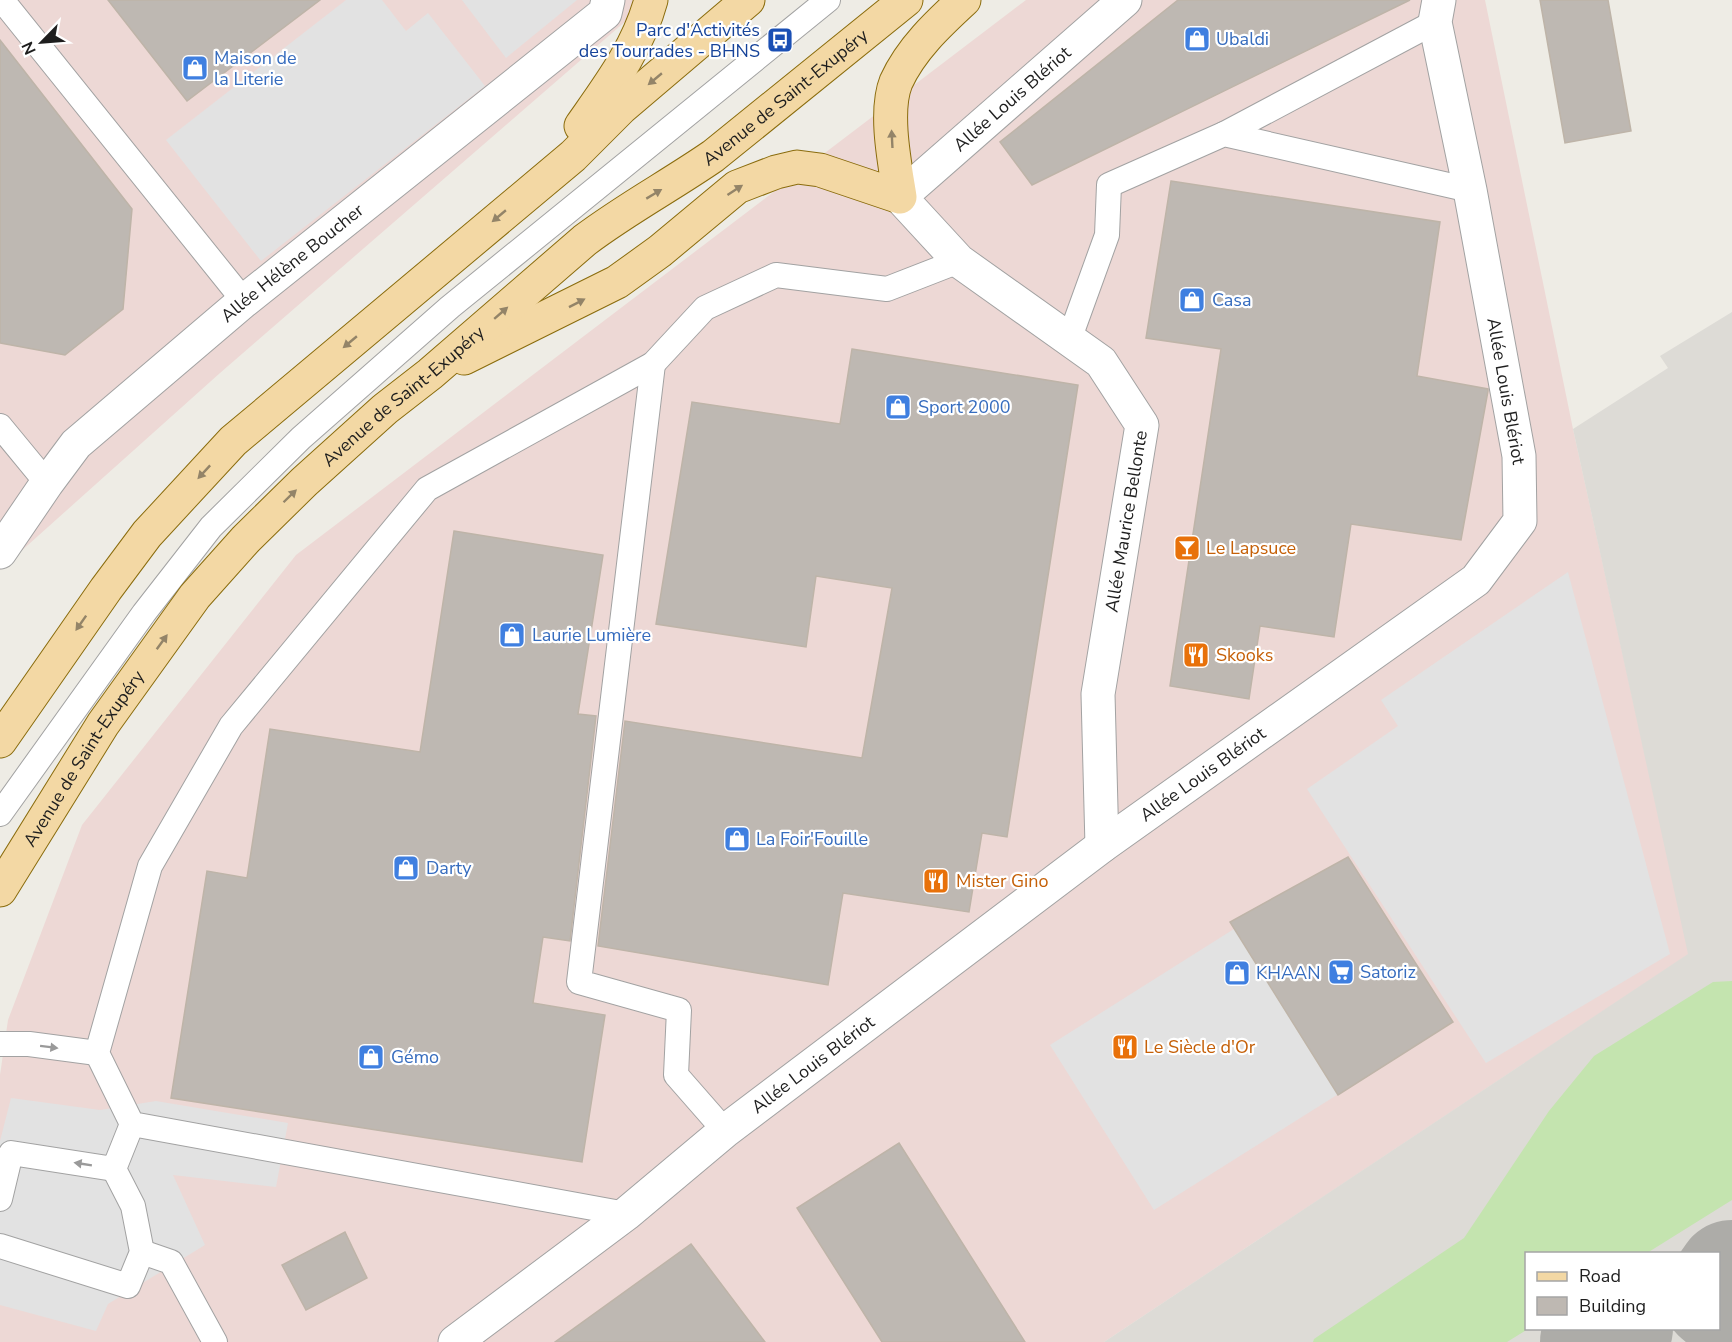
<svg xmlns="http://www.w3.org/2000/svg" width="1732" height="1342" font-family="'Nunito Sans',sans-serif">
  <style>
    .commercial { fill: #edd8d5 }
    .airport { fill: #dddbd6; fill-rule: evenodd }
    .grass { fill: #c4e4af }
    .parking { fill: #e2e2e2 }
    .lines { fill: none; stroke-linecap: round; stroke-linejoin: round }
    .taxiway { stroke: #adaca8; stroke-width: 112 }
    .building { fill: #beb8b2; stroke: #beb4a8; stroke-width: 1.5 }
    .lane-casing { stroke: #a2a2a2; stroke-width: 26 }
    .street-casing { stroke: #a2a2a2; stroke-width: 35 }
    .primary-casing { stroke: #8a6c0d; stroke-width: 35 }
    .lane { stroke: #fff; stroke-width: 24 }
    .street { stroke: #fff; stroke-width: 33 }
    .primary { stroke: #f3d8a4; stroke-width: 33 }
    .oneway { fill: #938468 }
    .oneway2 { fill: #9a9a9a }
    .labels { text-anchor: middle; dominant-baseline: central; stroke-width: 4.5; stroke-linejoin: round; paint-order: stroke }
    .transit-label { font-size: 18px; fill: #164399; stroke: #fff; text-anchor: end }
    .shop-label { font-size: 18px; fill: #366cbe; stroke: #fff; text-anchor: start }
    .street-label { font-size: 18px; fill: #1e1e1e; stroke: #fff }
    .food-label { font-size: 18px; fill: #c56008; stroke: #fff; text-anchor: start }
  </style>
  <rect width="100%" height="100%" fill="#eeece5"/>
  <!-- commercial -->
  <g class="commercial">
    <path d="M 0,0 L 650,0 L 220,373 L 0,570 Z"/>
    <path d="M 1026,0 L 1485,0 L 1573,429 L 1689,954 L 1104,1342 L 0,1342 L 0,1075 L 8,1020 L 82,825 L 296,555 Z"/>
  </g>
  <!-- airport -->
  <path class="airport" d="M 1732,312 L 1732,1342 L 1104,1342 L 1688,954 L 1573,429 L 1668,368 L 1660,356 ZM 1526,1254 L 1718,1254 L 1718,1328 L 1526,1328 Z"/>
  <!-- grass -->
  <path class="grass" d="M 1732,981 L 1732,1200 L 1647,1253 L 1526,1254 L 1526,1328 L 1528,1329 L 1507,1342 L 1313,1342 L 1314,1339 L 1464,1238 L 1549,1111 L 1594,1056 L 1713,982 Z"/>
  <!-- parking -->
  <g class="parking">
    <path d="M 346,0 L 382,0 L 406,31 L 428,13 L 485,86 L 261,261 L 166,140 Z"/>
    <path d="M 462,0 L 577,0 L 506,58 Z"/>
    <path d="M 1568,572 L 1670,954 L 1486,1063 L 1307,789 L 1398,726 L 1381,700 Z"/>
    <path d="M 1348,857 L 1453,1022 L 1154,1210 L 1050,1045 Z"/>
    <path d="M 11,1098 L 100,1110 L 156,1101 L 288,1123 L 276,1187 L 173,1175 L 205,1245 L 108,1304 L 96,1331 L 0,1305 L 0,1141 Z"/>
  </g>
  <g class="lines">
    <!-- taxiway -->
    <g class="taxiway">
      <path d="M 1718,1296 L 1732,1276"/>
      <path d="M 1596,1342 L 1617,1328"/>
    </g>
  </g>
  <!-- building -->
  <g class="building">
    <path d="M 108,0 L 320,0 L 187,101 Z"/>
    <path d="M 1178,0 L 1410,0 L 1032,185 L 1000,142 Z"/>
    <path d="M 1540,0 L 1608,0 L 1631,131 L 1565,143 Z"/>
    <path d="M 0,40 L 132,209 L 123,309 L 65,355 L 0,343 Z"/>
    <path d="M 1171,181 L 1440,222 L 1417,376 L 1488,389 L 1488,391 L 1461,540 L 1351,524 L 1334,637 L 1260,626 L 1249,699 L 1170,686 L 1221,349 L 1146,338 Z"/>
    <path d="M 852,349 L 1078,385 L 1007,837 L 982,833 L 969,912 L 843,893 L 828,985 L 598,946 L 625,721 L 862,758 L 892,588 L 816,576 L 806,647 L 656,624 L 692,402 L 840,424 Z"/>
    <path d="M 454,531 L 603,555 L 578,714 L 596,716 L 570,941 L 543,937 L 533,1003 L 605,1015 L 582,1162 L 171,1098 L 207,871 L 247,878 L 270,729 L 420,752 Z"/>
    <path d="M 1348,857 L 1453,1022 L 1338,1095 L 1230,922 Z"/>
    <path d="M 899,1143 L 1025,1342 L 882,1342 L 797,1208 Z"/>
    <path d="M 345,1232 L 367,1278 L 306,1310 L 282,1265 Z"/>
    <path d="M 691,1244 L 765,1342 L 555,1342 Z"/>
  </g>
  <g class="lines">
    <defs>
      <g id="lane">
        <path d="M 2,0 L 244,301"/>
        <path d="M 1224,134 L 1435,22"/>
        <path d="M 1069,340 L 1107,235 L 1109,185 L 1224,134 L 1470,190"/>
        <path d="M 653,364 L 579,982 L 679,1010 L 676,1075 L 725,1131"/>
        <path d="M 0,426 L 47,483"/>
        <path d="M 0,814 L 144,613 L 211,527 L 301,438 L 450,307 L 828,0"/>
        <path d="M 0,1044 L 29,1044 L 97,1053"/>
        <path d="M 0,1199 L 11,1153 L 114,1169 L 132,1124"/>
        <path d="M 626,1214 L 132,1124 L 97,1053 L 150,866 L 231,726 L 427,489 L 653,364 L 705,308 L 776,275 L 887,289 L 959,261"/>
        <path d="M 0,1246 L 128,1286 L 142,1252 L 133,1206 L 114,1169"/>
        <path d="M 142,1252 L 171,1262 L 215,1342"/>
      </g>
      <g id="street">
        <path id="s1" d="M 0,552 L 47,483 L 76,444 L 244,301 L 605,13 L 608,0"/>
        <path id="s2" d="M 1102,846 L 1098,694 L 1142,425 L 1101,362 L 959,261 L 900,197 L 1125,0"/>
        <path id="s3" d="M 455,1342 L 626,1214 L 725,1131 L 1102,846 L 1476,580 L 1520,521 L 1519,456 L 1470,190 L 1435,22 L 1439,0"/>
      </g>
      <g id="primary">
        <path d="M 581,126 C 609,86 638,48 651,0"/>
        <path d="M 464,358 L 617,282 L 660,251 L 737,187 L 776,172 L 797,167 L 820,170 L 900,197 C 895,165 884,112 896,82 C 911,49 938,24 964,0"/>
        <path d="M 0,741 L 106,589 L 147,534 L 233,441 L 573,156 L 621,108 L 748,0"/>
        <path id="s4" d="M 0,890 L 103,724 L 195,596 L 246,539 L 304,482 L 385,409 L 430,374 L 585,240 C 626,209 671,185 713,156 L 906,0"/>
      </g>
    </defs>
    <!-- lane casing -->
    <use href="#lane" class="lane-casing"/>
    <!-- street casing -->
    <use href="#street" class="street-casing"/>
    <!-- primary casing -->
    <use href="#primary" class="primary-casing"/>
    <!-- lane -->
    <use href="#lane" class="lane"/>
    <!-- street -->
    <use href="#street" class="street"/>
    <!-- primary -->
    <use href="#primary" class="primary"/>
  </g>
  <!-- one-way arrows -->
  <defs><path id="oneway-solid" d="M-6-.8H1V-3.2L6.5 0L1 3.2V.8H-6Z" transform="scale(1.5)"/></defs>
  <g class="oneway">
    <use href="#oneway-solid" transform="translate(655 79) rotate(140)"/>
    <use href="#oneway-solid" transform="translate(892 139) rotate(-93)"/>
    <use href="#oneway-solid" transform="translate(735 190) rotate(-33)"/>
    <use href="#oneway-solid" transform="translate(654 194) rotate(-31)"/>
    <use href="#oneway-solid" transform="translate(499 216) rotate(140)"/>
    <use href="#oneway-solid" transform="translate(577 303) rotate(-27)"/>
    <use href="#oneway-solid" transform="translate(501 313) rotate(-41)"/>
    <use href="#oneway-solid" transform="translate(350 342) rotate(140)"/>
    <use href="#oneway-solid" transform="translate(204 472) rotate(133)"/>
    <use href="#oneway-solid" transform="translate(290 496) rotate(-44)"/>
    <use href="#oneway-solid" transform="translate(81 623) rotate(125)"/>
    <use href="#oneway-solid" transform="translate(162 642) rotate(-54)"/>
  </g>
  <g class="oneway2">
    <use href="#oneway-solid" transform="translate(49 1047) rotate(7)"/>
    <use href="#oneway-solid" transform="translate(83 1164) rotate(-171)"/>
  </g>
  <!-- icons -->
  <defs>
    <symbol id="shop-square" viewBox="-11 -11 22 22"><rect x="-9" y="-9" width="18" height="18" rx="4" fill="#3f7fe0" stroke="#fff"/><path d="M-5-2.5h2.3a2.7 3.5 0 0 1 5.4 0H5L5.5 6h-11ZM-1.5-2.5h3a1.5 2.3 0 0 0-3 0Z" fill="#fff"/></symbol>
    <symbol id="bus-square" viewBox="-11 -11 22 22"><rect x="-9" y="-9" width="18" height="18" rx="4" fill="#1a4fb4" stroke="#fff"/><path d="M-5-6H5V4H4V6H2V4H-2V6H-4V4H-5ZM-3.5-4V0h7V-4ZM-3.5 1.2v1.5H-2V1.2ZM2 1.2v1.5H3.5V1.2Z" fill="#fff"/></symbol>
    <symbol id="bar-square" viewBox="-11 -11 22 22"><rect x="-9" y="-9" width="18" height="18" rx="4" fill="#e8710a" stroke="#fff"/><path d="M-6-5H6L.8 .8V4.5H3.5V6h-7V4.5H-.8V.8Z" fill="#fff"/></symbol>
    <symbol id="restaurant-square" viewBox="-11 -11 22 22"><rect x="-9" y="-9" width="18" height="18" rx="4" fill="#e8710a" stroke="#fff"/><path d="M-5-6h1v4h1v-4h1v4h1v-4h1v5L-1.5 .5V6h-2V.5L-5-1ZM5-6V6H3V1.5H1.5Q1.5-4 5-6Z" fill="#fff"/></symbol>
    <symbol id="supermarket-square" viewBox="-11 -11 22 22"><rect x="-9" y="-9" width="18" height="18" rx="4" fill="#3f7fe0" stroke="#fff"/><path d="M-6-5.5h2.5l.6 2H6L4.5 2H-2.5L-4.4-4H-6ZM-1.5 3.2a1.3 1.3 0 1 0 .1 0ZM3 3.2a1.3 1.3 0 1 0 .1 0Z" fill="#fff"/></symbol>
  </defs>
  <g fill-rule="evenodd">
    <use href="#shop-square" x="1182" y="24" width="30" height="30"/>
    <use href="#bus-square" x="765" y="25" width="30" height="30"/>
    <use href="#shop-square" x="180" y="53" width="30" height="30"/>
    <use href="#shop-square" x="1177" y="285" width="30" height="30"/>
    <use href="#shop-square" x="883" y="392" width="30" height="30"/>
    <use href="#bar-square" x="1172" y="533" width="30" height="30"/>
    <use href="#shop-square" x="497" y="620" width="30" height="30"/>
    <use href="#restaurant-square" x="1181" y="640" width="30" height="30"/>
    <use href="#shop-square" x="722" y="824" width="30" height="30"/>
    <use href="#shop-square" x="391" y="853" width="30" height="30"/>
    <use href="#restaurant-square" x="921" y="866" width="30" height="30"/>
    <use href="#supermarket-square" x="1326" y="957" width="30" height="30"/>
    <use href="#shop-square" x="1222" y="958" width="30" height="30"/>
    <use href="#restaurant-square" x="1110" y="1032" width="30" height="30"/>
    <use href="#shop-square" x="356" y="1042" width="30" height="30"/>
  </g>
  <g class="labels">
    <!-- transit labels -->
    <g class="transit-label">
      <text x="760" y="30">Parc d'Activités<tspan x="760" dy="21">des Tourrades - BHNS</tspan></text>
    </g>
    <!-- shop labels -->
    <g class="shop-label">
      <text x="1216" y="39">Ubaldi</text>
      <text x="214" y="58">Maison de<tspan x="214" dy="21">la Literie</tspan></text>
      <text x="1212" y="300">Casa</text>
      <text x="918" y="407">Sport 2000</text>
      <text x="532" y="635">Laurie Lumière</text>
      <text x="756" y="839">La Foir'Fouille</text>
      <text x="426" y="868">Darty</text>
      <text x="1360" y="972">Satoriz</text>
      <text x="1256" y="973">KHAAN</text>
      <text x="391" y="1057">Gémo</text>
    </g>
    <!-- street labels -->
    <g class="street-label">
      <text stroke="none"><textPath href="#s4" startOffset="1128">Avenue de Saint-Exupéry</textPath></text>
      <text stroke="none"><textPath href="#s2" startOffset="910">Allée Louis Blériot</textPath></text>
      <text stroke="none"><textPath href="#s1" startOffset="414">Allée Hélène Boucher</textPath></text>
      <text transform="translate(1506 391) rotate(80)">Allée Louis Blériot</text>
      <text stroke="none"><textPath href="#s4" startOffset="642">Avenue de Saint-Exupéry</textPath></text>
      <text stroke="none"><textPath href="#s2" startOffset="327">Allée Maurice Bellonte</textPath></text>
      <text stroke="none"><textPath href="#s4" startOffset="156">Avenue de Saint-Exupéry</textPath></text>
      <text stroke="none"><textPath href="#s3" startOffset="939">Allée Louis Blériot</textPath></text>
      <text stroke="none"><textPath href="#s3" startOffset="453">Allée Louis Blériot</textPath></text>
    </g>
    <!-- food labels -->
    <g class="food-label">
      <text x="1206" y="548">Le Lapsuce</text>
      <text x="1216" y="655">Skooks</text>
      <text x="956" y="881">Mister Gino</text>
      <text x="1144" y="1047">Le Siècle d'Or</text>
    </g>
  </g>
  <!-- legend -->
  <rect x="1525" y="1252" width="195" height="78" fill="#ffffff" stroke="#a5a5a5" stroke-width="1.5"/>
  <rect x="1537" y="1272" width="30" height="9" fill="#f3d8a4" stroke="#a5a5a5" stroke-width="1.5"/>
  <text x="1579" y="1282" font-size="18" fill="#1e1e1e">Road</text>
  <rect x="1537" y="1297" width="30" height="18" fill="#beb8b2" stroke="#a5a5a5" stroke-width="1.5"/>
  <text x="1579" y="1312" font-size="18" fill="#1e1e1e">Building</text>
  <!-- north arrow -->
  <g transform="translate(42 42) rotate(245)" stroke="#ffffff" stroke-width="4.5" paint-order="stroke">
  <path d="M0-4.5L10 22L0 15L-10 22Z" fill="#1e1e1e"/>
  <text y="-9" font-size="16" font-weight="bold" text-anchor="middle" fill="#1e1e1e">N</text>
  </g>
</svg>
